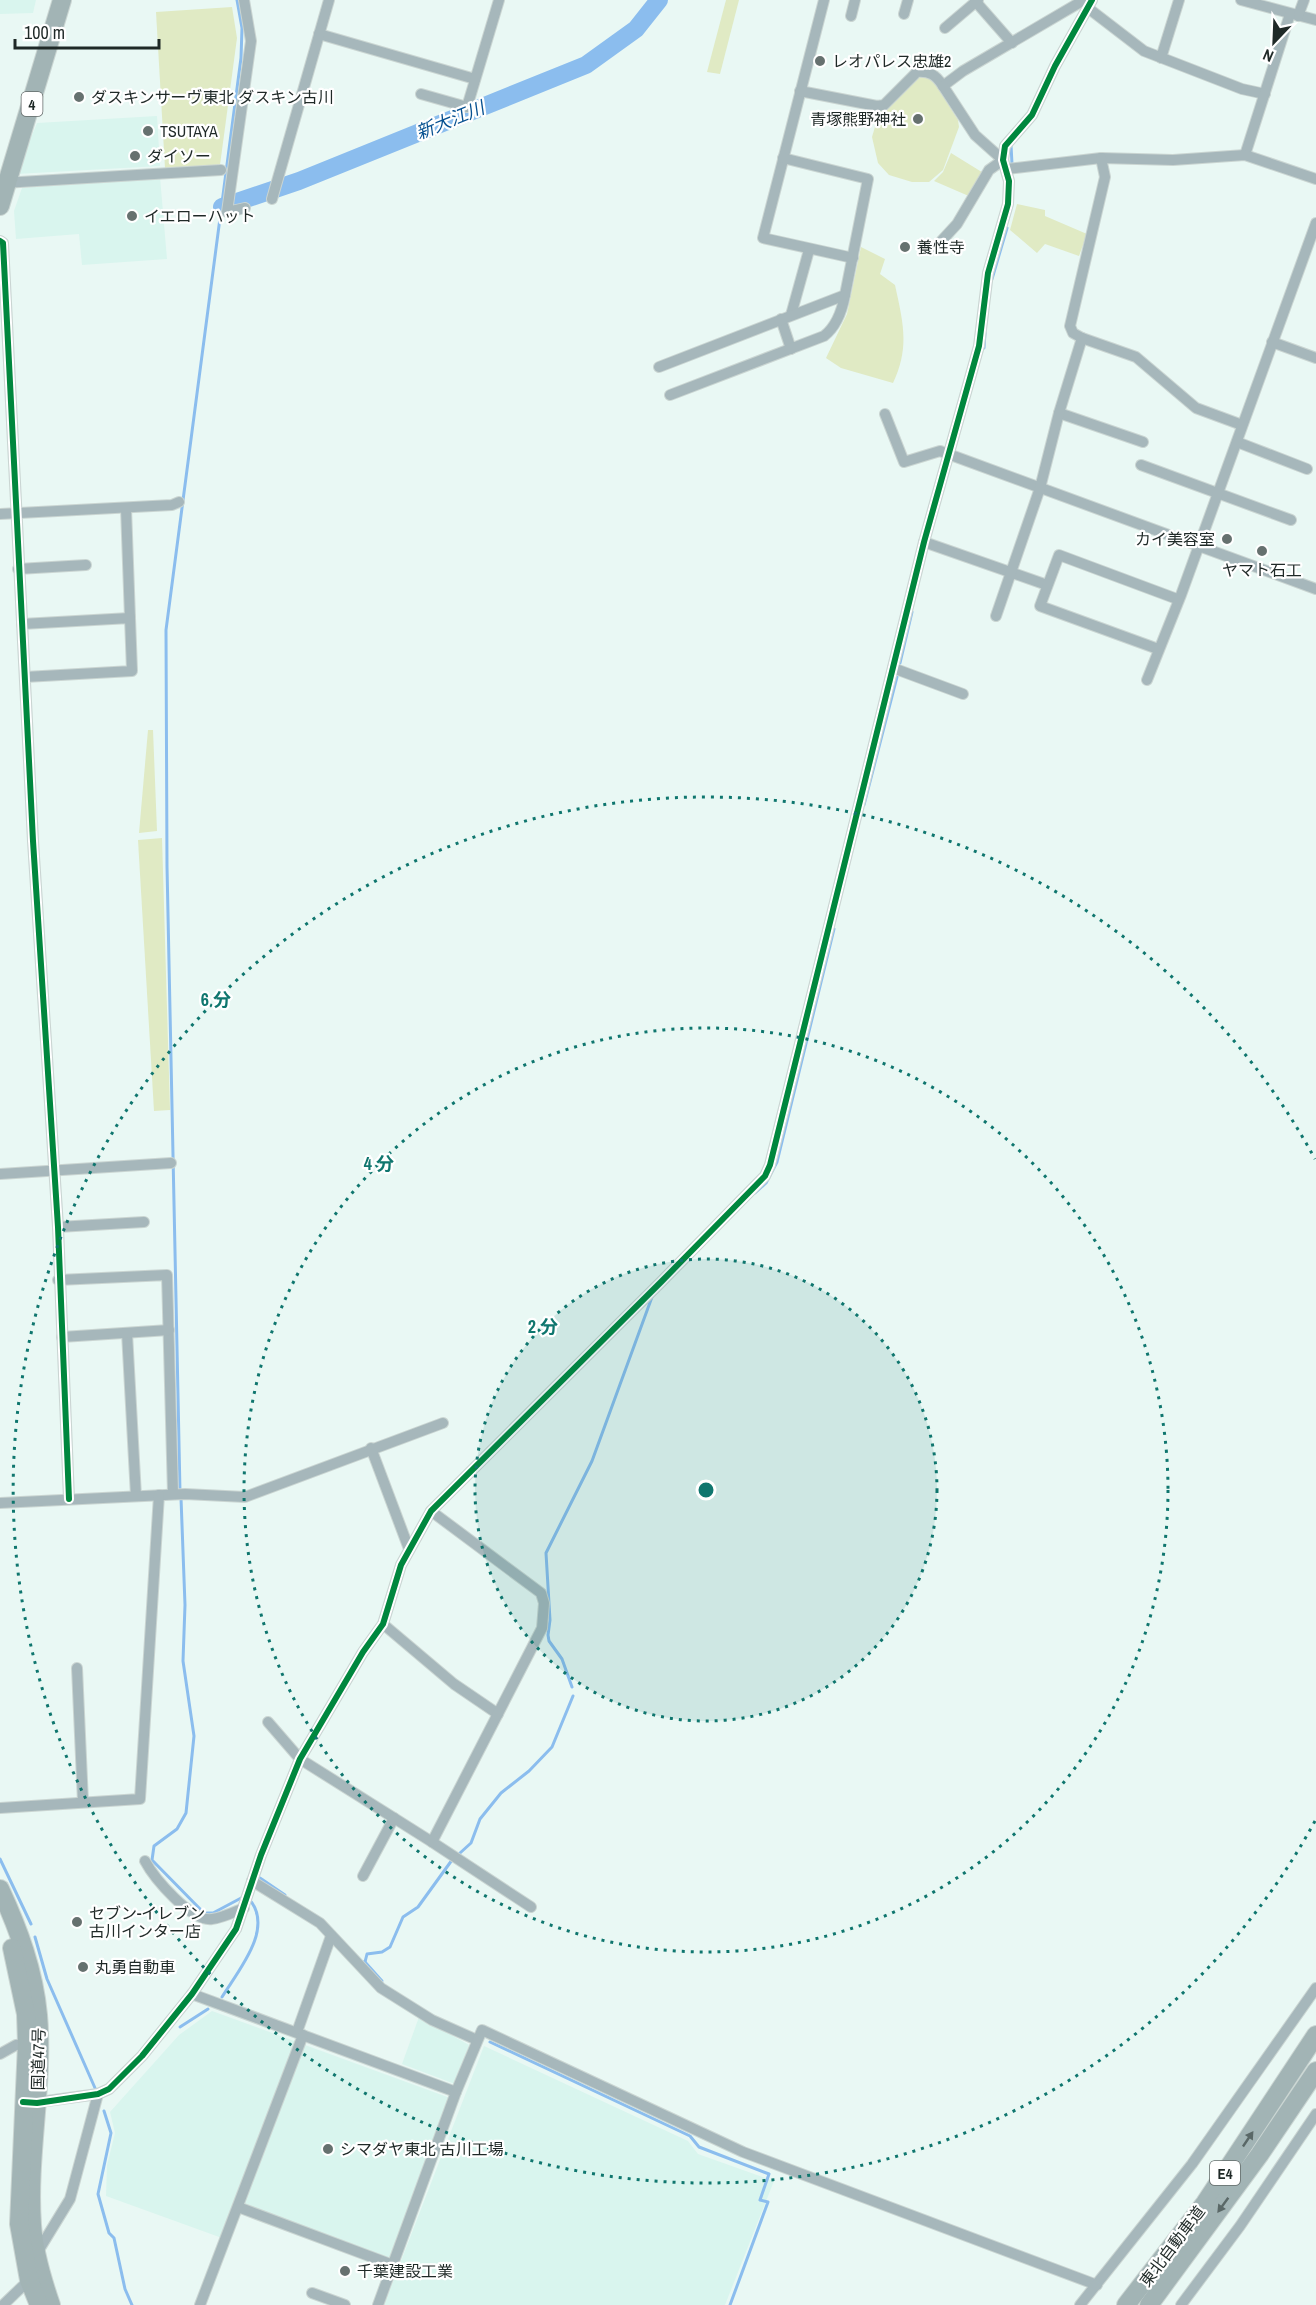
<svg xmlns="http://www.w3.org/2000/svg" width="1316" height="2305" font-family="'Archivo Narrow','Noto Sans JP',sans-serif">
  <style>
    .built { fill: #d9f5ee }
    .green { fill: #e0eac4 }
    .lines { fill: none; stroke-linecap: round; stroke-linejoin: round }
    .stream { stroke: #8bbdee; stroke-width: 3 }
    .river { stroke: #8bbdee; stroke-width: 18 }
    .street-casing { stroke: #cad5d2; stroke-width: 12 }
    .highway-casing { stroke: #cad5d2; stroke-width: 20 }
    .street { stroke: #a6b7bb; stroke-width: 10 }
    .highway { stroke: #a2b4b5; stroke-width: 18 }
    .cycleway-casing { stroke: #fff; stroke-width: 10 }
    .cycleway { stroke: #00873e; stroke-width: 6 }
    .oneway { fill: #5a6867 }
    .ring { fill: none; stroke: #0f766e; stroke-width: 3; stroke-dasharray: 3 6 }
    .poi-dot { fill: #66716f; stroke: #fff; stroke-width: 2 }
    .labels { text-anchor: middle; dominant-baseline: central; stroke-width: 4.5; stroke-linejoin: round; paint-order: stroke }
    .shield { fill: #fff; stroke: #626968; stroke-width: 1.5 }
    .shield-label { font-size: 15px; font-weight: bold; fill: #1f2927 }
    .poi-label { font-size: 16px; fill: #1f2927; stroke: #fff; text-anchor: start }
    .street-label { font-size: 16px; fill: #1f2927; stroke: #fff }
    .water-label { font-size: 18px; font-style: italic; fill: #075191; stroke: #fff }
    .centre { fill: #0f766e; stroke: #fff; stroke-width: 3 }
    .ring-label { font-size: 18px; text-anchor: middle; font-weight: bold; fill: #0f766e; stroke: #fff; stroke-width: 4.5; stroke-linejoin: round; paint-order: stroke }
  </style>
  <rect width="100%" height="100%" fill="#e9f8f4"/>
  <!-- built -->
  <g class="built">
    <path d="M 0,0 L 36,0 L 33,13 L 0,14 Z"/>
    <path d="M 157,116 L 160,166 L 16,174 L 37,123 Z"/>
    <path d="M 160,177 L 167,259 L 82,265 L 79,234 L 16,239 L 14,211 L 22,188 Z"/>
    <path d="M 212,2011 L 450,2098 L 390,2260 L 235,2204 L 222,2238 L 106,2196 L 107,2165 L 115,2133 L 110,2112 L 179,2035 Z"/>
    <path d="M 419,2017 L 469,2045 L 455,2084 L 402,2064 Z"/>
    <path d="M 484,2046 L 688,2141 L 698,2154 L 774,2181 L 725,2305 L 384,2305 Z"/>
  </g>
  <!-- green -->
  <g class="green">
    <path d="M 726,0 L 739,0 L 720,74 L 707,72 Z"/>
    <path d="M 232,7 L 237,38 L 220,165 L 165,168 L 156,12 Z"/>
    <path d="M 919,75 L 933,80 L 958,120 L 959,127 L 943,170 L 929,182 L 912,182 L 889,175 L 878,163 L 872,137 L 880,110 Z"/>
    <path d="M 951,153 L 985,174 L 971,197 L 934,181 L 943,172 Z"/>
    <path d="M 1017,204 L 1045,210 L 1045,216 L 1087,234 L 1079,256 L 1045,244 L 1037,253 L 1010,230 Z"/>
    <path d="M 861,247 L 885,259 L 880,274 L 895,285 C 903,322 910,347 893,383 L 841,368 L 826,358 L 847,314 Z"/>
    <path d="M 148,730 L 153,730 L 157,831 L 139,833 Z"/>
    <path d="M 162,838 L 170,1110 L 154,1111 L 138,840 Z"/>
  </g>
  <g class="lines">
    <!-- stream -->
    <g class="stream">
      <path d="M 1011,145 L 1012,164"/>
      <path d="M 992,279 L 1007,228"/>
      <path d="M 984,348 L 985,333"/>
      <path d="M 900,663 L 912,612"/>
      <path d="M 864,805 L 897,677"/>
      <path d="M 755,1193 L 766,1183 L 777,1162 L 834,929"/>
      <path d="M 180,1492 L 167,866 L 166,630 L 241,58 L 242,28 L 237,0"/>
      <path d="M 181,1498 L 185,1605 L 183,1661 L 194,1736 L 186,1813 L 177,1829 L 154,1846 L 152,1860 L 204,1913 L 213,1913 L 243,1897"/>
      <path d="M 572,1687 L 562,1659 L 549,1641 L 548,1635 L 550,1620 L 546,1553 L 592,1461 L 652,1297"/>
      <path d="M 460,1853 L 471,1843 L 480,1819 L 501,1793 L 529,1771 L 552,1747 L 573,1696"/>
      <path d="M 0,1859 L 31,1924"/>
      <path d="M 260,1878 L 285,1895"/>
      <path d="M 35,1937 L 47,1979 L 95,2088"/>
      <path d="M 362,1962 L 365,1962 L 382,1981"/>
      <path d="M 365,1962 L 367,1954 L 382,1952 L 390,1947 L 403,1917 L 418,1907 L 452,1860"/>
      <path d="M 222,1997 C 238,1971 275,1928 249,1899"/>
      <path d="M 180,2027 L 208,2009"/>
      <path d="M 490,2042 L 690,2136 L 699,2147 L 769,2174 L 760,2200 L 768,2202 L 730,2305"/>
      <path d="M 104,2111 L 111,2133 L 98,2194 L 109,2233 L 114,2238 L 125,2289 L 132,2305"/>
    </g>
    <!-- river -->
    <path class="river" d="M 222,207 L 299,181 L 586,65 L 636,29 L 659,0"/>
    <defs>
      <g id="street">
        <path d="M 244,0 L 251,41 L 227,212 L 245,208"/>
        <path d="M 824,0 L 763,238 L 853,258"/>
        <path d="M 1241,0 L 1316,20"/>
        <path d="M 976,2 L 1012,43"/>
        <path d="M 1088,8 L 1144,51 L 1242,89 L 1265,94"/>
        <path d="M 904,14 L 908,0"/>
        <path d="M 851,16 L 855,0"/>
        <path d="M 1298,16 L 1304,0"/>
        <path d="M 945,28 L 978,0"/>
        <path d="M 319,34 L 475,79"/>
        <path d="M 1161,58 L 1179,0"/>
        <path d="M 800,91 L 877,106 L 884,105 L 917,72 C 930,71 936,75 943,86 L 963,71 L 1084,0"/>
        <path d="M 421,94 L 467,107 L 499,0"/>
        <path d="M 1245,155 L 1290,14"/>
        <path d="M 1007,169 L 1101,158 L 1173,160 L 1245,155 L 1316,179"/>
        <path d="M 3,183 L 221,170"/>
        <path d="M 272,199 L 329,0"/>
        <path d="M 0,241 L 3,243 L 33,841 L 58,1227 L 69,1499"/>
        <path d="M 934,249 L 957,224 L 989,170 L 1003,160 L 975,135 L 943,86"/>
        <path d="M 791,315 L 809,250"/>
        <path d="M 781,319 L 791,349"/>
        <path d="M 1082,338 L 1136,357 L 1196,408 L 1242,425"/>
        <path d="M 1272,342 L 1316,358"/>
        <path d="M 659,367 L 845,295 L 868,179 L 783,158"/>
        <path d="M 670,395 L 824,336 C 837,326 842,311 845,295"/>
        <path d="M 1059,413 L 1143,442"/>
        <path d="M 885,414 L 904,462 L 940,451 L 1316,589"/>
        <path d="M 1237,442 L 1307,469"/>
        <path d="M 1141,465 L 1291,520"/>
        <path d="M 126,508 L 130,618"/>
        <path d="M 0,514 L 172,505 L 179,502"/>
        <path d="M 924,542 L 1047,585"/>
        <path d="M 18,569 L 86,565"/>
        <path d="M 996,616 L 1040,488 L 1059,413 L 1082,338 L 1073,333 L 1070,326 L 1105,177 L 1101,158"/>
        <path d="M 22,624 L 130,618 L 132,671 L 25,677"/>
        <path d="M 1158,649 L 1040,606 L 1059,555 L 1177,599"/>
        <path d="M 893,668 L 963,694"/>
        <path d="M 1147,680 L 1181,595 L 1316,223"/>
        <path d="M 0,1174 L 171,1163"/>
        <path d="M 58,1227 L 144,1222"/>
        <path d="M 58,1280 L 167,1275 L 173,1494"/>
        <path d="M 127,1333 L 136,1496"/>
        <path d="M 62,1337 L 169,1330"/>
        <path d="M 371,1448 L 409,1549"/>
        <path d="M 0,1503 L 185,1494 L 245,1497 L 443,1423"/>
        <path d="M 383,1624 L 454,1684 L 498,1714"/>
        <path d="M 77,1668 L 83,1802"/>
        <path d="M 268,1722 L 300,1759 L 394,1818"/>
        <path d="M 0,1808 L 140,1799 L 159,1495"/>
        <path d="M 432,1842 L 531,1907"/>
        <path d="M 145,1861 C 154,1878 191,1922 212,1919 C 222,1918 234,1912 244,1908"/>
        <path d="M 363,1876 L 394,1818 L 432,1842 L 542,1628 L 544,1603 L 541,1593 L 431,1511"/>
        <path d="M 252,1881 L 320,1923 L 381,1988 L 432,2020 L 477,2040"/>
        <path d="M 192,1994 L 456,2092"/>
        <path d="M 297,2032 L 331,1936"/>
        <path d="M 0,2054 L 16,2045 L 27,2044"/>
        <path d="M 32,2103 L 98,2094 L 109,2089 L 142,2056 L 192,1994 L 236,1929 L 261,1855 L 300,1759 L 363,1652 L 383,1624 L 401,1565 L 431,1511 L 661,1282 L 765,1176 L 770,1165 L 924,542 L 979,346 L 988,273 L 1008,204 L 1009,181 L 1003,160 L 1005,146 L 1032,115 L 1055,66 L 1092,0"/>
        <path d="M 238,2207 L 393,2265"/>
        <path d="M 37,2253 L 70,2199 L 98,2094"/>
        <path d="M 312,2293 L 345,2305"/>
        <path d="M 3,2305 L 29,2280"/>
        <path d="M 200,2305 L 303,2035"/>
        <path d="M 378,2305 L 456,2092 L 482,2030 L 743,2152 L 1097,2285"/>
        <path d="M 1080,2305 L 1192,2164 L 1316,1988"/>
        <path d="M 1181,2305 L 1240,2226 L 1316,2114"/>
      </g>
      <g id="highway">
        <path d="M 0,206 L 62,0"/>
        <path d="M 0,1889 C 19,1930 34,1971 38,2015 C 44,2085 27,2155 32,2225 C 34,2253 42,2279 51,2305"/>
        <path d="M 12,1948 L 26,2014 L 27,2044 L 19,2224 L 29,2280 L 39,2305"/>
        <path d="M 1126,2305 L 1205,2203 L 1316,2035"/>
        <path d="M 1149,2305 L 1260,2154 L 1316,2071"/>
      </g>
    </defs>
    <!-- street casing -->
    <use href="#street" class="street-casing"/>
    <!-- highway casing -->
    <use href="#highway" class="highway-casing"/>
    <!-- street -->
    <use href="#street" class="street"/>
    <!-- highway -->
    <use href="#highway" class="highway"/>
    <defs>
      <g id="cycleway">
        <path d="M 0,241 L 3,243 L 33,841 L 58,1227 L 69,1499"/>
        <path d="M 23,2102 L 37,2103 L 98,2094 L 109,2089 L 142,2056 L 192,1994 L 236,1929 L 261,1855 L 300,1759 L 363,1652 L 383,1624 L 401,1565 L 431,1511 L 661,1282 L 765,1176 L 770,1165 L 924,542 L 979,346 L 988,273 L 1008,204 L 1009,181 L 1003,160 L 1005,146 L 1032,115 L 1055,66 L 1092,0"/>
      </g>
    </defs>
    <!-- cycleway casing -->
    <use href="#cycleway" class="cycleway-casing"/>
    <!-- cycleway -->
    <use href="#cycleway" class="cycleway"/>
  </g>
  <!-- one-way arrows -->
  <defs><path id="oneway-solid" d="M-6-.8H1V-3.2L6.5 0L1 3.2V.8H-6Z" transform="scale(1.5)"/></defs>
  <g class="oneway">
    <use href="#oneway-solid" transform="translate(1248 2139) rotate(-56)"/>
    <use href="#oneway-solid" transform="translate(1223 2205) rotate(126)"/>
  </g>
  <!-- distance rings -->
  <circle cx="706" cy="1490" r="231" fill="#0f766e" fill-opacity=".12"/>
  <g class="ring">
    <circle cx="706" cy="1490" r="231"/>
    <circle cx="706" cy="1490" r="462"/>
    <path d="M1315 1821A693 693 0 1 1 1315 1159"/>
  </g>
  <!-- markers -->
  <g class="poi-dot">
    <circle cx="820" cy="61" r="6"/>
    <circle cx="79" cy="97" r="6"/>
    <circle cx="918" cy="119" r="6"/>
    <circle cx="148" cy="131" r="6"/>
    <circle cx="135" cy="156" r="6"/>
    <circle cx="132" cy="216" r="6"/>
    <circle cx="905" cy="247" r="6"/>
    <circle cx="1227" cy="539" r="6"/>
    <circle cx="1262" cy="551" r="6"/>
    <circle cx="77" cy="1922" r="6"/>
    <circle cx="83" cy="1967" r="6"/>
    <circle cx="328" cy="2149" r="6"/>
    <circle cx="345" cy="2271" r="6"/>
  </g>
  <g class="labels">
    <!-- shield labels -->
    <g class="shield">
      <rect x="21.5" y="92" width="21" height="24" rx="4.5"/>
      <rect x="1210" y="2161" width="30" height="24" rx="4.5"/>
    </g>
    <g class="shield-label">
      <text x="32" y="104">4</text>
      <text x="1225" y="2173">E4</text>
    </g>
    <!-- poi labels -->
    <g class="poi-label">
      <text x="832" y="61">レオパレス忠雄2</text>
      <text x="91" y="97">ダスキンサーヴ東北 ダスキン古川</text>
      <text x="906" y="119" text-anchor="end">青塚熊野神社</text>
      <text x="160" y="131">TSUTAYA</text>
      <text x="147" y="156">ダイソー</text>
      <text x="144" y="216">イエローハット</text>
      <text x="917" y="247">養性寺</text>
      <text x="1215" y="539" text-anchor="end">カイ美容室</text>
      <text x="1262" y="570" text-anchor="middle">ヤマト石工</text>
      <text x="89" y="1913">セブン-イレブン<tspan x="89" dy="18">古川インター店</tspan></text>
      <text x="95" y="1967">丸勇自動車</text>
      <text x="340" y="2149">シマダヤ東北 古川工場</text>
      <text x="357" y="2271">千葉建設工業</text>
    </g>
    <!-- street labels -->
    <g class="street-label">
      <text transform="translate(38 2059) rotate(-89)">国道47号</text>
      <text transform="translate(1172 2246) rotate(-53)">東北自動車道</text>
    </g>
    <!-- water labels -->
    <g class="water-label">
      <text transform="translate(450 120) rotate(-22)">新大江川</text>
    </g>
  </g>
  <circle cx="706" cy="1490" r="9" class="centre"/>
  <g class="ring-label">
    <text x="216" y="1006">6 分</text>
    <text x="379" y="1170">4 分</text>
    <text x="543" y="1333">2 分</text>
  </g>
  <!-- north arrow -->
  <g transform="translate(1274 42) rotate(203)" stroke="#ffffff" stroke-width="4.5" paint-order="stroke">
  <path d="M0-4.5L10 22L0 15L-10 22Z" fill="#1f2927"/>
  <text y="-9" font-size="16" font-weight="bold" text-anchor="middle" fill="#1f2927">N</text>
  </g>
  <!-- scale -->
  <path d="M15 39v9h144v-9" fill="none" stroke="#1f2927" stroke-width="3"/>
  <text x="24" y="39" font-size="18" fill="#1f2927" stroke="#ffffff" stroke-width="4.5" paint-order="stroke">100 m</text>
</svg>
